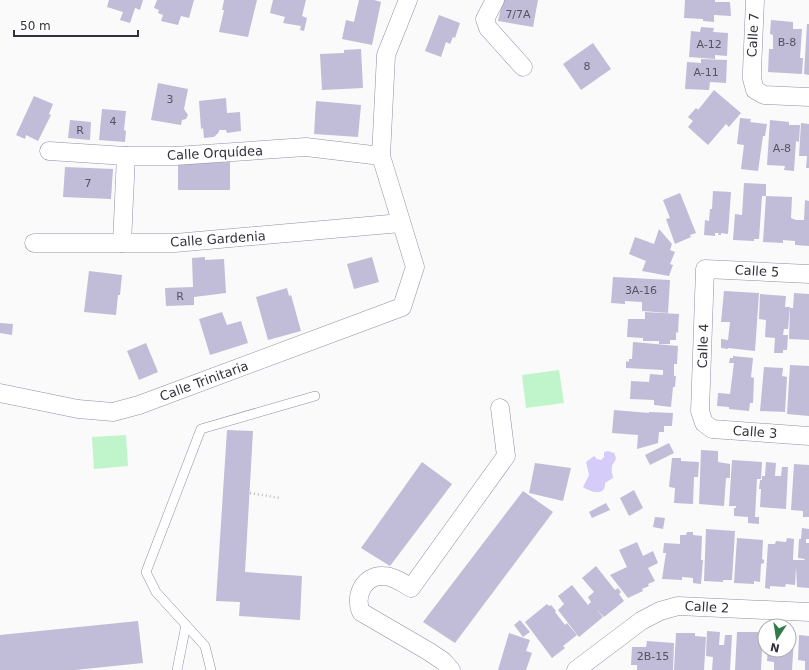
<svg xmlns="http://www.w3.org/2000/svg" width="809" height="670" font-family="'DejaVu Sans',sans-serif">
  <style>
    .green { fill: #c0f4cb }
    .water { fill: #d6ccf9 }
    .building { fill: #c1bcd7 }
    .lines { fill: none; stroke-linecap: round; stroke-linejoin: round }
    .lane-casing { stroke: #938da7; stroke-width: 10 }
    .street-casing { stroke: #938da7; stroke-width: 19 }
    .path { stroke: #bbbabe; stroke-width: 2.5; stroke-dasharray: 1 3; stroke-linecap: butt }
    .lane { stroke: #fff; stroke-width: 9 }
    .street { stroke: #fff; stroke-width: 18 }
    .labels { text-anchor: middle; dominant-baseline: central; stroke-width: 3.5; stroke-linejoin: round; paint-order: stroke }
    .number-label { font-size: 11px; fill: #565463 }
    .street-label { font-size: 13px; fill: #33313c; stroke: #fff }
  </style>
  <rect width="100%" height="100%" fill="#fafafa"/>
  <!-- green -->
  <g class="green">
    <path d="M 559,370 L 564,403 L 526,408 L 522,375 Z"/>
    <path d="M 126,435 L 128,466 L 94,469 L 92,437 Z"/>
  </g>
  <!-- water -->
  <path class="water" d="M 608,451 L 614,453 C 619,462 612,461 612,468 C 611,472 613,475 613,478 L 605,483 C 606,497 590,492 583,487 L 589,475 L 586,462 L 594,456 L 597,459 L 601,460 L 604,457 L 604,452 Z"/>
  <!-- building -->
  <g class="building">
    <path d="M 109,0 L 143,0 L 140,10 L 135,8 L 130,23 L 120,20 L 123,12 L 107,7 Z"/>
    <path d="M 157,0 L 194,0 L 189,18 L 181,16 L 178,25 L 161,21 L 163,15 L 158,13 L 159,10 L 154,8 Z"/>
    <path d="M 224,0 L 257,0 L 248,37 L 219,32 L 224,10 L 222,10 Z"/>
    <path d="M 273,0 L 306,0 L 302,16 L 307,18 L 304,31 L 300,30 L 301,26 L 283,23 L 285,17 L 270,13 Z"/>
    <path d="M 359,0 L 374,0 L 381,2 L 372,45 L 342,39 L 346,20 L 354,22 Z"/>
    <path d="M 503,0 L 538,0 L 533,27 L 498,21 Z"/>
    <path d="M 685,0 L 715,0 L 715,2 L 730,2 L 731,16 L 714,15 L 714,22 L 703,21 L 703,19 L 684,18 Z"/>
    <path d="M 439,15 L 460,23 L 455,38 L 453,37 L 450,44 L 446,42 L 441,57 L 425,51 Z"/>
    <path d="M 771,20 L 793,22 L 793,29 L 802,29 L 800,58 L 803,58 L 802,74 L 768,72 L 769,49 L 773,49 L 773,35 L 770,34 Z"/>
    <path d="M 807,24 L 809,24 L 809,75 L 804,74 Z"/>
    <path d="M 701,27 L 714,28 L 713,32 L 728,33 L 727,56 L 715,55 L 715,59 L 689,57 L 691,31 L 700,32 Z"/>
    <path d="M 593,43 L 611,69 L 581,90 L 563,64 Z"/>
    <path d="M 361,49 L 363,88 L 322,90 L 320,54 L 344,53 L 344,50 Z"/>
    <path d="M 701,59 L 727,60 L 726,83 L 710,82 L 709,90 L 685,89 L 687,62 L 701,63 Z"/>
    <path d="M 158,83 L 188,89 L 184,109 L 188,115 L 186,119 L 182,120 L 181,125 L 151,120 Z"/>
    <path d="M 714,90 L 741,113 L 729,127 L 726,124 L 708,145 L 688,127 L 693,121 L 688,117 L 696,108 L 698,110 Z"/>
    <path d="M 34,96 L 53,104 L 49,114 L 51,115 L 38,141 L 26,135 L 25,139 L 16,135 Z"/>
    <path d="M 226,98 L 227,113 L 240,112 L 241,131 L 227,133 L 226,130 L 219,130 L 219,132 L 214,137 L 204,138 L 203,128 L 201,129 L 199,101 Z"/>
    <path d="M 316,101 L 361,105 L 358,137 L 314,134 Z"/>
    <path d="M 102,109 L 126,111 L 124,130 L 126,131 L 125,142 L 99,140 Z"/>
    <path d="M 740,118 L 751,119 L 750,122 L 767,124 L 765,136 L 763,136 L 758,171 L 741,169 L 744,145 L 737,144 Z"/>
    <path d="M 70,120 L 91,122 L 90,140 L 68,138 Z"/>
    <path d="M 770,120 L 789,122 L 789,125 L 800,125 L 799,142 L 796,141 L 794,171 L 784,170 L 785,166 L 767,165 Z"/>
    <path d="M 801,123 L 809,124 L 809,168 L 806,168 L 807,156 L 799,156 Z"/>
    <path d="M 230,162 L 230,190 L 178,190 L 178,163 Z"/>
    <path d="M 65,167 L 113,169 L 111,199 L 63,197 Z"/>
    <path d="M 744,183 L 766,184 L 766,196 L 762,196 L 759,239 L 754,239 L 754,241 L 733,240 L 735,214 L 742,215 Z"/>
    <path d="M 713,191 L 731,192 L 728,234 L 721,233 L 721,235 L 718,235 L 719,233 L 715,233 L 715,236 L 704,235 L 705,220 L 709,221 L 710,209 L 712,209 Z"/>
    <path d="M 680,193 L 696,233 L 690,235 L 691,237 L 675,244 L 666,219 L 670,218 L 663,200 Z"/>
    <path d="M 766,196 L 792,197 L 791,218 L 796,220 L 804,220 L 805,200 L 809,201 L 809,246 L 795,245 L 795,241 L 783,240 L 783,243 L 763,242 Z"/>
    <path d="M 659,229 L 672,244 L 670,250 L 675,252 L 670,264 L 673,265 L 669,276 L 642,271 L 646,261 L 629,254 L 635,237 L 654,244 Z"/>
    <path d="M 205,257 L 205,260 L 224,259 L 226,293 L 194,297 L 194,305 L 166,306 L 165,288 L 193,287 L 192,258 Z"/>
    <path d="M 372,257 L 379,282 L 354,289 L 347,264 Z"/>
    <path d="M 89,271 L 122,275 L 120,295 L 118,295 L 116,315 L 84,312 Z"/>
    <path d="M 613,277 L 670,280 L 668,313 L 642,311 L 642,302 L 625,301 L 625,304 L 611,303 Z"/>
    <path d="M 287,288 L 289,296 L 291,295 L 301,331 L 268,340 L 256,297 Z"/>
    <path d="M 724,291 L 759,293 L 755,351 L 728,348 L 728,349 L 721,348 L 721,339 L 728,340 L 730,322 L 721,322 Z"/>
    <path d="M 794,293 L 809,294 L 809,340 L 789,339 L 790,308 L 793,308 Z"/>
    <path d="M 760,294 L 786,296 L 785,307 L 790,307 L 788,329 L 784,329 L 783,335 L 788,335 L 787,350 L 783,350 L 783,353 L 774,353 L 775,338 L 765,337 L 766,320 L 759,319 Z"/>
    <path d="M 222,312 L 227,325 L 241,321 L 248,343 L 210,355 L 199,319 Z"/>
    <path d="M 645,312 L 679,314 L 678,333 L 676,332 L 676,340 L 670,340 L 670,344 L 659,344 L 659,341 L 643,341 L 643,338 L 627,337 L 628,319 L 645,319 Z"/>
    <path d="M 0,323 L 13,324 L 12,335 L 0,333 Z"/>
    <path d="M 633,342 L 678,346 L 677,364 L 674,364 L 674,376 L 676,376 L 675,387 L 673,387 L 671,407 L 654,405 L 654,400 L 630,399 L 631,381 L 649,382 L 650,374 L 663,375 L 663,370 L 626,368 L 626,361 L 629,362 L 629,359 L 632,359 Z"/>
    <path d="M 146,343 L 158,372 L 139,380 L 127,351 Z"/>
    <path d="M 733,356 L 753,358 L 751,377 L 754,378 L 753,403 L 750,403 L 749,411 L 729,409 L 729,407 L 717,406 L 718,393 L 730,394 L 734,363 L 729,363 L 730,358 L 733,358 Z"/>
    <path d="M 790,365 L 809,366 L 809,416 L 787,414 Z"/>
    <path d="M 764,367 L 783,368 L 782,376 L 787,377 L 785,412 L 760,411 Z"/>
    <path d="M 614,410 L 649,413 L 649,412 L 673,413 L 672,426 L 664,426 L 664,432 L 659,432 L 658,443 L 637,449 L 638,435 L 612,433 Z"/>
    <path d="M 227,430 L 253,431 L 245,572 L 302,576 L 300,620 L 239,616 L 240,602 L 216,601 Z"/>
    <path d="M 669,443 L 674,453 L 650,465 L 645,455 Z"/>
    <path d="M 701,450 L 718,451 L 718,462 L 730,464 L 730,478 L 726,478 L 724,506 L 699,504 Z"/>
    <path d="M 672,458 L 681,458 L 681,461 L 699,462 L 698,477 L 694,477 L 693,504 L 674,503 L 675,488 L 669,487 Z"/>
    <path d="M 732,460 L 762,462 L 761,479 L 757,479 L 755,517 L 759,517 L 759,524 L 748,523 L 748,517 L 734,516 L 734,508 L 736,508 L 736,506 L 729,506 Z"/>
    <path d="M 422,462 L 452,484 L 390,566 L 361,548 Z"/>
    <path d="M 766,462 L 776,463 L 775,476 L 781,476 L 782,467 L 788,467 L 786,509 L 760,507 L 761,489 L 759,489 L 760,480 L 762,480 L 762,476 L 765,476 Z"/>
    <path d="M 535,463 L 571,468 L 563,501 L 529,493 Z"/>
    <path d="M 794,464 L 809,465 L 809,517 L 803,517 L 803,511 L 791,510 Z"/>
    <path d="M 634,490 L 643,508 L 629,516 L 620,498 Z"/>
    <path d="M 523,491 L 553,512 L 455,643 L 423,622 Z"/>
    <path d="M 606,503 L 610,510 L 592,518 L 589,512 Z"/>
    <path d="M 655,517 L 665,518 L 663,529 L 653,527 Z"/>
    <path d="M 802,528 L 809,529 L 809,539 L 806,539 L 806,543 L 809,543 L 809,588 L 797,587 L 796,567 L 795,585 L 786,584 L 785,587 L 770,586 L 770,589 L 765,588 L 768,544 L 775,544 L 776,541 L 786,542 L 787,538 L 794,539 L 793,560 L 804,560 L 805,559 L 798,558 L 799,539 L 801,539 Z"/>
    <path d="M 706,529 L 735,531 L 732,580 L 723,580 L 723,582 L 704,581 Z"/>
    <path d="M 687,532 L 693,532 L 693,535 L 702,536 L 701,560 L 703,560 L 701,584 L 693,583 L 693,578 L 682,577 L 682,580 L 662,579 L 666,553 L 663,553 L 664,543 L 680,544 L 680,535 L 686,535 Z"/>
    <path d="M 737,538 L 763,540 L 762,559 L 764,560 L 764,563 L 761,564 L 760,582 L 754,581 L 754,584 L 734,583 Z"/>
    <path d="M 637,542 L 643,556 L 653,551 L 658,563 L 648,568 L 655,581 L 648,584 L 649,586 L 642,589 L 643,591 L 628,598 L 610,575 L 627,567 L 619,550 Z"/>
    <path d="M 596,566 L 615,590 L 618,588 L 621,592 L 619,594 L 624,601 L 604,617 L 596,609 L 603,617 L 579,637 L 558,610 L 564,604 L 558,596 L 572,585 L 588,605 L 591,602 L 588,597 L 594,592 L 582,578 Z"/>
    <path d="M 547,604 L 549,606 L 551,605 L 556,611 L 555,612 L 565,625 L 567,623 L 577,635 L 563,646 L 565,648 L 552,658 L 525,622 Z"/>
    <path d="M 520,620 L 530,632 L 523,637 L 514,625 Z"/>
    <path d="M 138,621 L 143,663 L 75,670 L 0,670 L 0,635 Z"/>
    <path d="M 707,631 L 720,632 L 719,645 L 724,645 L 725,635 L 732,635 L 730,670 L 712,670 L 713,657 L 706,656 Z"/>
    <path d="M 737,632 L 758,632 L 758,634 L 763,634 L 763,637 L 765,637 L 765,649 L 762,649 L 761,670 L 735,670 Z"/>
    <path d="M 509,633 L 530,640 L 526,651 L 532,653 L 526,670 L 498,670 Z"/>
    <path d="M 676,633 L 695,633 L 695,636 L 706,637 L 704,670 L 674,670 Z"/>
    <path d="M 799,635 L 809,636 L 809,670 L 805,670 L 805,661 L 798,660 Z"/>
    <path d="M 789,638 L 794,638 L 792,670 L 774,670 L 774,662 L 767,661 L 768,650 L 789,650 Z"/>
    <path d="M 647,641 L 674,643 L 673,670 L 637,670 L 637,665 L 631,665 L 632,647 L 646,647 Z"/>
  </g>
  <g class="lines">
    <defs>
      <g id="lane">
        <path d="M 177,670 L 186,625"/>
        <path d="M 211,670 L 205,646 L 156,592 L 146,572 L 201,429 L 315,396"/>
      </g>
      <g id="street">
        <path d="M 495,0 L 485,19 L 488,28 L 523,67"/>
        <path d="M 755,0 L 752,71 L 752,79 L 755,90 L 764,95 L 809,97"/>
        <path d="M 49,151 L 126,156 L 175,156 L 306,147 L 381,156"/>
        <path d="M 34,243 L 175,243 L 401,223"/>
        <path d="M 122,243 L 126,156"/>
        <path d="M 809,274 L 705,269 L 700,411 L 704,423 L 712,429 L 809,436"/>
        <path d="M 0,393 L 78,409 L 113,412 L 139,405 L 402,307 L 415,267 L 381,156 L 386,55 L 408,0"/>
        <path d="M 451,670 L 443,661 L 428,651 L 361,612 C 354,596 364,575 383,576 C 393,576 403,583 411,588 L 506,456 L 500,408"/>
        <path d="M 576,670 L 641,621 L 660,611 L 678,606 L 809,612"/>
      </g>
    </defs>
    <!-- lane casing -->
    <use href="#lane" class="lane-casing"/>
    <!-- street casing -->
    <use href="#street" class="street-casing"/>
    <!-- path -->
    <path class="path" d="M 250,493 L 280,498"/>
    <!-- lane -->
    <use href="#lane" class="lane"/>
    <!-- street -->
    <use href="#street" class="street"/>
  </g>
  <g class="labels">
    <!-- number labels -->
    <g class="number-label">
      <text x="518" y="14">7/7A</text>
      <text x="787" y="42">B-8</text>
      <text x="709" y="44">A-12</text>
      <text x="587" y="66">8</text>
      <text x="706" y="72">A-11</text>
      <text x="170" y="99">3</text>
      <text x="113" y="121">4</text>
      <text x="80" y="130">R</text>
      <text x="782" y="148">A-8</text>
      <text x="88" y="183">7</text>
      <text x="641" y="290">3A-16</text>
      <text x="180" y="296">R</text>
      <text x="653" y="656">2B-15</text>
    </g>
    <!-- street labels -->
    <g class="street-label">
      <text transform="translate(753 35) rotate(-87)">Calle 7</text>
      <text transform="translate(215 153) rotate(-3)">Calle Orquídea</text>
      <text transform="translate(218 239) rotate(-4)">Calle Gardenia</text>
      <text transform="translate(757 271) rotate(3)">Calle 5</text>
      <text transform="translate(703 346) rotate(-88)">Calle 4</text>
      <text transform="translate(204 381) rotate(-20)">Calle Trinitaria</text>
      <text transform="translate(755 432) rotate(4)">Calle 3</text>
      <text transform="translate(707 607) rotate(3)">Calle 2</text>
    </g>
  </g>
  <!-- north arrow -->
  <g transform="translate(777 638) rotate(192)"><circle r="19" fill="#ffffff" stroke="#adadb1"/>
  <path d="M0-3L7 15L0 10L-7 15Z" fill="#327b49"/>
  <text y="-6" font-size="11" font-weight="bold" text-anchor="middle" fill="#33313c">N</text>
  </g>
  <!-- scale -->
  <path d="M14 30v6h124v-6" fill="none" stroke="#33313c" stroke-width="2"/>
  <text x="20" y="30" font-size="12" fill="#33313c" stroke="#ffffff" stroke-width="3" paint-order="stroke">50 m</text>
</svg>
